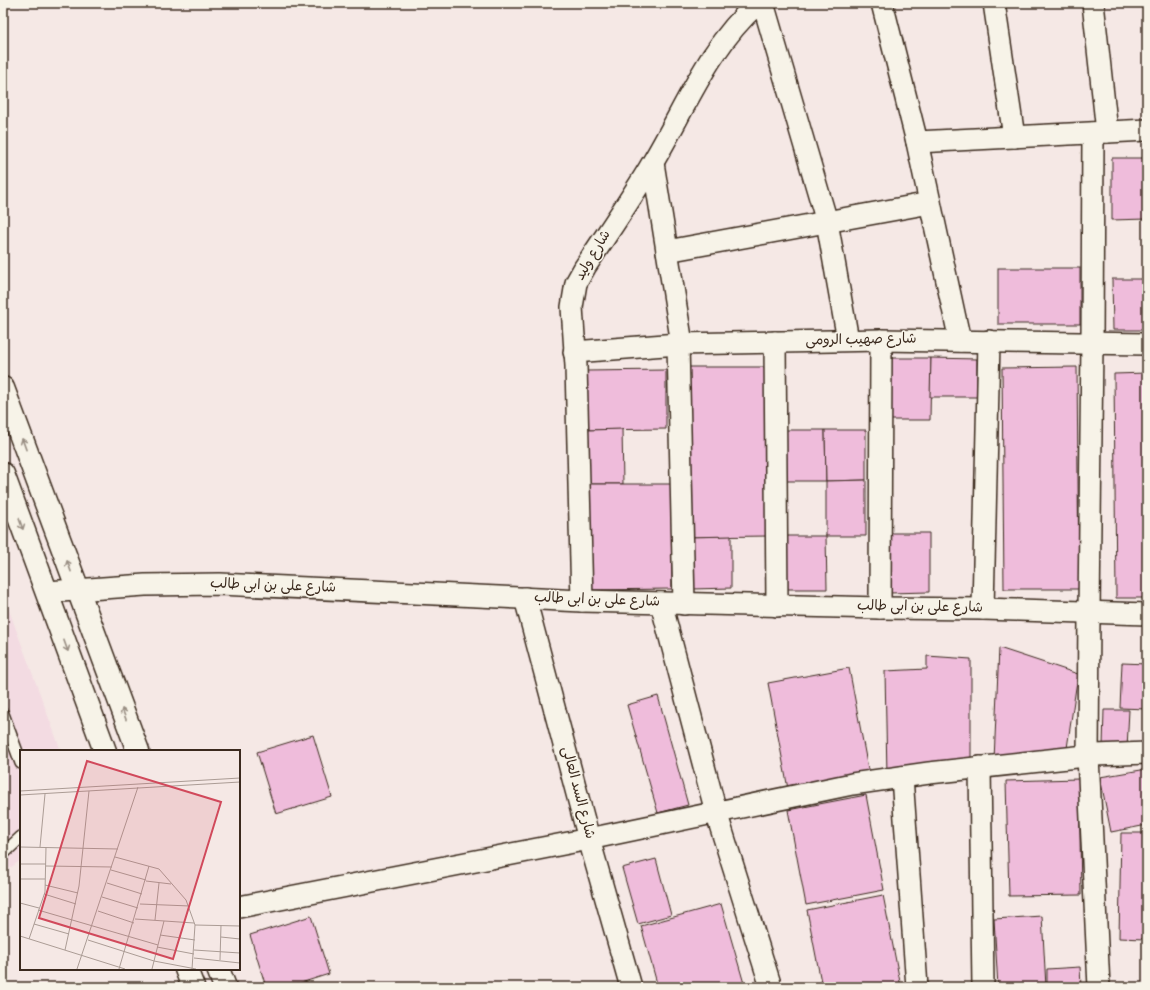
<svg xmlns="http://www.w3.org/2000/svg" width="1150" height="990" font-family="'Gochi Hand','Playpen Sans Arabic',sans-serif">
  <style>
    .built { fill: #f3dbe2 }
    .building { fill: #efbcdb; stroke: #3b2a1e }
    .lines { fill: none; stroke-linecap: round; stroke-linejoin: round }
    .lane-casing { stroke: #3b2a1e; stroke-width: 14 }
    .street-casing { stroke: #3b2a1e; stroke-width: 24 }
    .secondary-casing { stroke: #3b2a1e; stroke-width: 25 }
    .lane { stroke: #f7f3e8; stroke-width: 11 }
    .street { stroke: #f7f3e8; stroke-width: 21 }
    .secondary { stroke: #f7f3e8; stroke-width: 22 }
    .oneway { stroke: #998e83 }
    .labels { text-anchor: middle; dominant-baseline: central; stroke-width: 3; stroke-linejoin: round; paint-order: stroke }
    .street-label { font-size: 14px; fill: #3b2a1e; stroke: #f7f3e8 }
    .inset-road { fill: none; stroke: #ab9c95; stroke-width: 1 }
    .view { fill: #d1495b; fill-opacity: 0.15; stroke: #d1495b; stroke-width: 2 }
    .inset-edge { fill: none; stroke: #3b2a1e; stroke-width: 2 }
  </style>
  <rect width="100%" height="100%" fill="#f5e8e5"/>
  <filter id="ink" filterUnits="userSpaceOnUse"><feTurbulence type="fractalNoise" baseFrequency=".025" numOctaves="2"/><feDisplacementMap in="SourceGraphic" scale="8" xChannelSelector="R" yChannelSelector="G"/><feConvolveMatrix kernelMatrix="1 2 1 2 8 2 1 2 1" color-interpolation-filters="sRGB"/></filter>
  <g filter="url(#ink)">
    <!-- built -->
    <path class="built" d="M 3,594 L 61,751 L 21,751 L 21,860 L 3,873 Z"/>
    <!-- building -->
    <g class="building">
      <path d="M 1112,158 L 1145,158 L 1146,219 L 1112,220 Z"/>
      <path d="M 1145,158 L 1147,158 L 1147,219 L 1146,219 Z"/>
      <rect x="998" y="268" width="82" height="56"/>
      <path d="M 1112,279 L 1147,279 L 1147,330 L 1113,330 Z"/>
      <path d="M 889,358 L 931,358 L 930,420 L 889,420 Z"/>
      <path d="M 931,358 L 977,359 L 977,397 L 930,397 Z"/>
      <path d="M 688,367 L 766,367 L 768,536 L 689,537 Z"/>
      <path d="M 1077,367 L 1079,589 L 1004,589 L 1002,368 Z"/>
      <path d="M 666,370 L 666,429 L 588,430 L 587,371 Z"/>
      <path d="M 1147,373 L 1147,598 L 1116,598 L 1114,374 Z"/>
      <path d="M 622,429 L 623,484 L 589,484 L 588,430 Z"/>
      <path d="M 783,430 L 825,430 L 826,481 L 783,481 Z"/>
      <path d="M 825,430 L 866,430 L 866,480 L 826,481 Z"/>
      <path d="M 866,480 L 866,536 L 826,536 L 826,481 Z"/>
      <path d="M 589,484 L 671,484 L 672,589 L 590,590 Z"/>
      <path d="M 889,533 L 929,533 L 929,592 L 889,593 Z"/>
      <path d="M 731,536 L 731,588 L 692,589 L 689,537 Z"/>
      <path d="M 783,536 L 826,536 L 827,589 L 784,589 Z"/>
      <path d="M 999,648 L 1078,674 L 1067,748 L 994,760 Z"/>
      <path d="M 927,656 L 971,659 L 971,765 L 887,775 L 885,671 L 927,669 Z"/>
      <path d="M 1122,663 L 1147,664 L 1147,709 L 1120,708 Z"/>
      <path d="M 849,668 L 869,774 L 788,789 L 768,683 Z"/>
      <path d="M 658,696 L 688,805 L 658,813 L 627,705 Z"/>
      <path d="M 1104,710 L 1129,710 L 1127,748 L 1103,747 Z"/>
      <path d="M 313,735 L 332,797 L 276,814 L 257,752 Z"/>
      <path d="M 1147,769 L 1147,825 L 1111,832 L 1100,777 Z"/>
      <path d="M 1079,779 L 1081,895 L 1009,896 L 1006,781 Z"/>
      <path d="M 866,795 L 884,890 L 806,905 L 788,810 Z"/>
      <path d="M 1121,833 L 1147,833 L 1145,939 L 1119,938 Z"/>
      <path d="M 656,859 L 671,915 L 638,924 L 622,868 Z"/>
      <path d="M 883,895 L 901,987 L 822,987 L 807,910 Z"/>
      <path d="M 721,904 L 745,987 L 658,987 L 641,926 Z"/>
      <path d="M 311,916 L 329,974 L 288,987 L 266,987 L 250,935 Z"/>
      <path d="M 1042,916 L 1046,987 L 998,987 L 994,919 Z"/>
      <path d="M 1080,967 L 1081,987 L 1047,987 L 1047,969 Z"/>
    </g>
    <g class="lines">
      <defs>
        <g id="lane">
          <path d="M 3,714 L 21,763"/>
          <path d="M 3,854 L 21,837"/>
        </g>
        <g id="street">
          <path d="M 763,3 L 827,222 L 848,340"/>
          <path d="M 882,3 L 917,142 L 960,341"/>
          <path d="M 994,3 L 1014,137"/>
          <path d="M 1093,3 L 1107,132"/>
          <path d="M 1093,133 L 1092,343 L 1089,612 L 1088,756 L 1099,987"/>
          <path d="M 917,142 L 1147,130"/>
          <path d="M 653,163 L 682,344"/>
          <path d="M 667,251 L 930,203"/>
          <path d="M 775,342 L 777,606"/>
          <path d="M 678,344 L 684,604"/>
          <path d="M 574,352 L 678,344 L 881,340 L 1147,344"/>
          <path d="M 47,592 L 145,585 L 220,584 L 582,601 L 880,608 L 983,609 L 1147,614"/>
          <path d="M 525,598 L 589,839 L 631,987"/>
          <path d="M 582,601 L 576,366 L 572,307 L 576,283 L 585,267 C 608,232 632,198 653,162 C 686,107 708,47 758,3"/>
          <path d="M 661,603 L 716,812 L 771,987"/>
          <path d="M 880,608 L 881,340"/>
          <path d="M 983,609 L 989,341"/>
          <path d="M 980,767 L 983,987"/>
          <path d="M 902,777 L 917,987"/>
          <path d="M 239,907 L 589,839 L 852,784 L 929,773 L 1095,755 L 1147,753"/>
        </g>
        <g id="secondary">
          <path d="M 3,388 L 138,751"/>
          <path d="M 3,474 L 105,751"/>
          <path d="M 186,969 L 193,987"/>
          <path d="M 218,969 L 225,987"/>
        </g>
      </defs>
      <!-- lane casing -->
      <use href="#lane" class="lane-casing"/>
      <!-- street casing -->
      <use href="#street" class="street-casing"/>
      <!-- secondary casing -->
      <use href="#secondary" class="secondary-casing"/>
      <!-- lane -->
      <use href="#lane" class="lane"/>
      <!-- street -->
      <use href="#street" class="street"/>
      <!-- secondary -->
      <use href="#secondary" class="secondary"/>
    </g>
    <!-- one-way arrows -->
    <defs><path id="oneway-shaft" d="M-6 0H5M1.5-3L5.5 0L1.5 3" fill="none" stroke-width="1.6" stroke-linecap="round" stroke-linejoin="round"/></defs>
    <g class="oneway">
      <use href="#oneway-shaft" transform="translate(24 444) rotate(-110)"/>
      <use href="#oneway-shaft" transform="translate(21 524) rotate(70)"/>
      <use href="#oneway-shaft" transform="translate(69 566) rotate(-110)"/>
      <use href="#oneway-shaft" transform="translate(66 646) rotate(70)"/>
      <use href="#oneway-shaft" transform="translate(124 714) rotate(-110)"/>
    </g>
  </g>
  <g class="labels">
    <!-- street labels -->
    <g class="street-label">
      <text transform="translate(594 256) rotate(-59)">شارع وليد</text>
      <text transform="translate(861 341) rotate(-1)">شارع صهيب الرومى</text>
      <text transform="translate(273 587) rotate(2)">شارع على بن ابى طالب</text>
      <text transform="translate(597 601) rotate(2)">شارع على بن ابى طالب</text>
      <text transform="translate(920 608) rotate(1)">شارع على بن ابى طالب</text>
      <text transform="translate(577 793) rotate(75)">شارع السد العالى</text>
    </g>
  </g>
  <!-- overview -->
  <g transform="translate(20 750)">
    <rect width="220" height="220" fill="#f5e8e5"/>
    <path class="inset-road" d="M 0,41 L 220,28M 0,45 L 220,32M 0,97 L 98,99M 20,97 L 25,44M 95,107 L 139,119 L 166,150 L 175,175 L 172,219M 0,114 L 26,114M 26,116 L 92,117M 91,120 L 126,130M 0,129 L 25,129M 126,131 L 151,134M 87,133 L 122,144M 25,135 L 58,143M 24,144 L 56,154M 82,147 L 118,158M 0,153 L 19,158M 120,154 L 170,156M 18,160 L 138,195M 78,161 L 114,173M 115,169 L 174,173M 135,170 L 139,133M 14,174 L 49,184M 175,175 L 220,176M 140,185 L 175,190M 0,186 L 105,219M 201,187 L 220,189M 9,189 L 25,142 L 26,97M 68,190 L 134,211 L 176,219M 137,197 L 174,204M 45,200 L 59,136 L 69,41M 174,200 L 220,203M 174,208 L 220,213M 200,210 L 201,175M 57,219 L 118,37M 99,219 L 129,116M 132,219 L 144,171"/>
    <path class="view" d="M 67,11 L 201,52 L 153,209 L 19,168 Z"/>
    <rect width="220" height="220" class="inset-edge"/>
  </g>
  <!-- margin -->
  <rect width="1150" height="990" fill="none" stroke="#f7f3e8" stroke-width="16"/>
  <rect x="8" y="8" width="1134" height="974" fill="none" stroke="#3b2a1e" stroke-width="1.5" filter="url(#ink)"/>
</svg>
